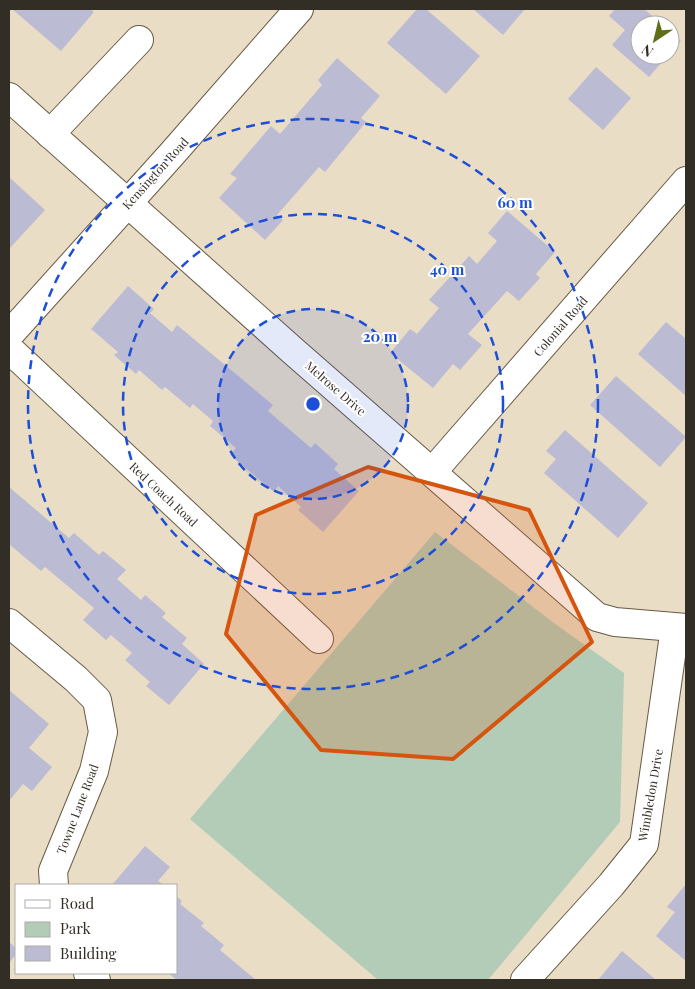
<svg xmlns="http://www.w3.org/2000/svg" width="695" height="989" font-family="'Playfair Display',serif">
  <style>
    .green { fill: #b3ccb8 }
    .building { fill: #bcbbd4 }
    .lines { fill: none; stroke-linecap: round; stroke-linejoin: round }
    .minor-casing { stroke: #665b46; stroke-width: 30 }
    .minor { stroke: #fff; stroke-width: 28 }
    .marked { fill: #d6550e; fill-opacity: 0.2; stroke: #d6550e; stroke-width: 4; stroke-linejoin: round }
    .ring { fill: none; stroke: #1d4ed8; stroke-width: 2.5; stroke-dasharray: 9 6 }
    .labels { text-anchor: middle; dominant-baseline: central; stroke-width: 4; stroke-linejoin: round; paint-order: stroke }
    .street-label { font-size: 12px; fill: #332e25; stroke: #fff }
    .centre { fill: #1d4ed8; stroke: #fff; stroke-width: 2.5 }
    .ring-label { font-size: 15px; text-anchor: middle; font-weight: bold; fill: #1d4ed8; stroke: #fff; stroke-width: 4; stroke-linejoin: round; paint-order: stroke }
  </style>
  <rect width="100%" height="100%" fill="#eaddc5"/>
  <!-- green -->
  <path class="green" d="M 435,532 L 554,623 L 624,673 L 620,822 L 488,980 L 378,980 L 190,819 Z"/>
  <!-- building -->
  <g class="building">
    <path d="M 12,9 L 90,9 L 94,12 L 61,51 Z"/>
    <path d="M 417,9 L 426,9 L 480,56 L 446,94 L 387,43 Z"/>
    <path d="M 473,9 L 525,9 L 503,35 Z"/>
    <path d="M 615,9 L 644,9 L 663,25 L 640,25 L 640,55 L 668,55 L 649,77 L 612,45 L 625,30 L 609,16 Z"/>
    <path d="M 670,31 L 681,41 L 670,53 Z"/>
    <path d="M 337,58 L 380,96 L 361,118 L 366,122 L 325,172 L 319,167 L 277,215 L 283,220 L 265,240 L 219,198 L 237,178 L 230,174 L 271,126 L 280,134 L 322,85 L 318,80 Z"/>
    <path d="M 596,67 L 631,98 L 603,130 L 568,99 Z"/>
    <path d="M 9,177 L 45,210 L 9,249 Z"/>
    <path d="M 507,211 L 555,252 L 536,274 L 540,278 L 519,301 L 507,291 L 468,334 L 482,345 L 460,370 L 453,364 L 433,388 L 390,353 L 410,329 L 417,334 L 439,308 L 429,300 L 469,256 L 477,264 L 497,241 L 488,233 Z"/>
    <path d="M 128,286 L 154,309 L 150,313 L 172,332 L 177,325 L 273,405 L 268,411 L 311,448 L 315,443 L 338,464 L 334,469 L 359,491 L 323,532 L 298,510 L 301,507 L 278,486 L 274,492 L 230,455 L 236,448 L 210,426 L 213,421 L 193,404 L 190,408 L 165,387 L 162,390 L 139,370 L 136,374 L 114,355 L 118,352 L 91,329 Z"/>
    <path d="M 666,322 L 686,339 L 686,396 L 638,354 Z"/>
    <path d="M 616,376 L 686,437 L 660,467 L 590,405 Z"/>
    <path d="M 565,430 L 648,503 L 618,538 L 544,473 L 556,459 L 546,451 Z"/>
    <path d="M 9,487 L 69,538 L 74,533 L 99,555 L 103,551 L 126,570 L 117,579 L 141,600 L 145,595 L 166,613 L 162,617 L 187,638 L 182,644 L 204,664 L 169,705 L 146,686 L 150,682 L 125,660 L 132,653 L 111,635 L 106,640 L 83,620 L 94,608 L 45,567 L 41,571 L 9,544 Z"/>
    <path d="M 9,690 L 49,724 L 29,748 L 52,767 L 32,791 L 23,784 L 9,801 Z"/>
    <path d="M 145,846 L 170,867 L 158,881 L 164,885 L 112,885 Z"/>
    <path d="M 686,884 L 686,961 L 656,936 L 675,912 L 667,907 Z"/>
    <path d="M 176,896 L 182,901 L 180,904 L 204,923 L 201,926 L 224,945 L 220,950 L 256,980 L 177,980 L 168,973 L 176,973 Z"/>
    <path d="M 9,942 L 16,948 L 16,954 L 9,963 Z"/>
    <path d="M 622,951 L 656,980 L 598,980 Z"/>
  </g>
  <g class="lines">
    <defs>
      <g id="minor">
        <path d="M 9,97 L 292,350 L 597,617 L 615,622 L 686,628"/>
        <path d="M 50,134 L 139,40"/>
        <path d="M 9,335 L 171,155 L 299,9"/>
        <path d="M 9,349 L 319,639"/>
        <path d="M 433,471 L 686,181"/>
        <path d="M 9,623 L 76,679 L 97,700 L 103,732 L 94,771 L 53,871 L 54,885"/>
        <path d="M 88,973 L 96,980"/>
        <path d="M 525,980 L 611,885 L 644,844 L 675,628"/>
      </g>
    </defs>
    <!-- minor casing -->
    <use href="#minor" class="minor-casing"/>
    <!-- minor -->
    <use href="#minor" class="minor"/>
  </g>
  <!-- marked area -->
  <path class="marked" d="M 368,467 L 529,510 L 592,642 L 453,759 L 321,750 L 226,634 L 256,515 Z"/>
  <!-- distance rings -->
  <circle cx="313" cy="404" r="95" fill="#1d4ed8" fill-opacity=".12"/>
  <g class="ring">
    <circle cx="313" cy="404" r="95"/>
    <circle cx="313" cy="404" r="190"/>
    <circle cx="313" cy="404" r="285"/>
  </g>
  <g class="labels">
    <!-- street labels -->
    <g class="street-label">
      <text transform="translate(155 173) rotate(-48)">Kensington Road</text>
      <text transform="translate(560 326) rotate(-49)">Colonial Road</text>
      <text transform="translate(336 388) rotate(41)">Melrose Drive</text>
      <text transform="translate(164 494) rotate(43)">Red Coach Road</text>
      <text transform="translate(650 795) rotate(-80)">Wimbledon Drive</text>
      <text transform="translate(77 809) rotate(-69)">Towne Lane Road</text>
    </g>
  </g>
  <circle cx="313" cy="404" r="8" class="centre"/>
  <g class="ring-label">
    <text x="515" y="208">60 m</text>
    <text x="447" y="275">40 m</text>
    <text x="380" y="342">20 m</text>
  </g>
  <!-- border -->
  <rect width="695" height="989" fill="none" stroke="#332e25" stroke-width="20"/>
  <!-- legend -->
  <rect x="15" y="884" width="162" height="90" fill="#ffffff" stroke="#adaba8"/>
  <rect x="25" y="900" width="25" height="8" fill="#ffffff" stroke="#adaba8"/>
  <text x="60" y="909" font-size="15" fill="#332e25">Road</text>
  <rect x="25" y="922" width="25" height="15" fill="#b3ccb8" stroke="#adaba8"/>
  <text x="60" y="934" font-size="15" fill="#332e25">Park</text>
  <rect x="25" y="946" width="25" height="15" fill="#bcbbd4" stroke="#adaba8"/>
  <text x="60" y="959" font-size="15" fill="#332e25">Building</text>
  <!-- north arrow -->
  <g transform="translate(655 40) rotate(215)"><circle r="24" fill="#ffffff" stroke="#adaba8"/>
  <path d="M0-4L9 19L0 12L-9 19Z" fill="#5f6e19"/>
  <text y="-8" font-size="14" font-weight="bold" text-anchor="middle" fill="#332e25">N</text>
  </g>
</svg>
